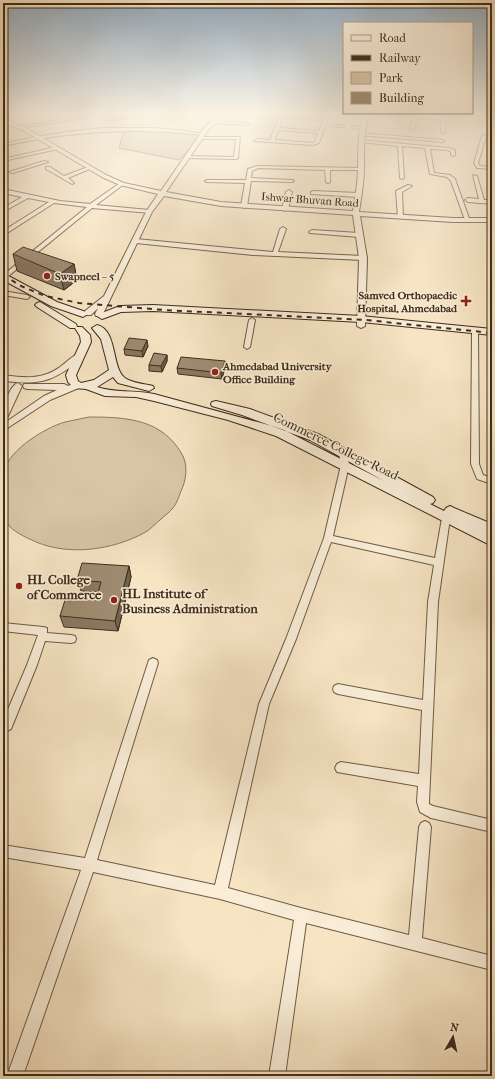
<svg xmlns="http://www.w3.org/2000/svg" width="495" height="1079" font-family="'IM FELL French Canon',serif">
  <style>
    .green { fill: #d7c5a6; stroke: #8c7860 }
    .lines { fill: none; stroke-linecap: round; stroke-linejoin: round }
    .minor-casing { stroke: #6e5a44; stroke-width: 2 }
    .tertiary-casing { stroke: #6e5a44; stroke-width: 2 }
    .secondary-casing { stroke: #402c1a; stroke-width: 2 }
    .minor { fill: #f9edd8; fill-rule: evenodd }
    .tertiary { fill: #f9edd8; fill-rule: evenodd }
    .secondary { fill: #f9edd8; fill-rule: evenodd }
    .rail { stroke: #402c1a; stroke-width: 2; stroke-dasharray: 5 5; stroke-linecap: butt }
    .wall { fill: #897862; stroke: #402c1a }
    .shaded-wall { fill: #6f6250; stroke: #402c1a }
    .building { fill: #9f8c72; stroke: #402c1a }
    .poi-dot { fill: #8f2418; stroke: #f9edd8; stroke-width: 1.5 }
    .labels { text-anchor: middle; dominant-baseline: central; stroke-width: 3; stroke-linejoin: round; paint-order: stroke }
    .far-street-label { font-size: 11px; fill: #402c1a; stroke: #f9edd8 }
    .far-poi-label { font-size: 11px; font-weight: bold; fill: #402c1a; stroke: #f9edd8; text-anchor: start }
    .street-label { font-size: 13px; fill: #402c1a; stroke: #f9edd8 }
    .poi-label { font-size: 13px; font-weight: bold; fill: #402c1a; stroke: #f9edd8; text-anchor: start }
  </style>
  <rect width="100%" height="100%" fill="#f6e4c3"/>
  <filter id="stains"><feTurbulence type="fractalNoise" baseFrequency=".005" numOctaves="4"/><feColorMatrix values="0 0 0 0 .2 0 0 0 0 .09 0 0 0 0 .02 0 0 0 .5 -.17"/></filter>
  <radialGradient id="worn" r=".72"><stop offset=".6" stop-color="#630" stop-opacity="0"/><stop offset="1" stop-color="#630" stop-opacity=".3"/></radialGradient>
  <!-- green -->
  <g class="green">
    <path d="M 124,130 L 157,131 L 199,135 L 191,147 L 179,160 L 119,148 Z"/>
    <path d="M 89,417 C 127,417 163,419 183,456 C 188,467 186,481 181,491 C 179,496 177,503 173,508 C 170,512 164,516 160,520 C 155,524 150,530 144,533 C 112,550 70,556 36,542 C 25,537 13,532 6,522 C 0,511 3,490 3,477 C 3,453 44,428 65,422 C 73,420 81,419 89,417 Z"/>
  </g>
  <g class="lines">
    <defs>
      <g id="minor">
        <path d="M 104,113 L 108,113 L 109,118 L 153,114 L 155,115 L 109,120 L 105,119 Z"/>
        <path d="M 173,113 L 192,113 L 175,115 Z"/>
        <path d="M 281,113 L 285,113 L 284,115 L 323,118 L 325,113 L 329,113 L 326,124 L 345,126 L 343,127 L 325,126 L 319,143 L 313,145 L 254,141 L 256,139 L 270,140 ZM 283,117 L 323,120 L 319,131 L 279,128 ZM 278,130 L 318,133 L 315,142 L 313,143 L 275,140 Z"/>
        <path d="M 403,113 L 408,113 L 405,115 Z"/>
        <path d="M 89,115 L 90,117 L 20,128 L 18,127 Z"/>
        <path d="M 415,115 L 417,116 L 414,129 L 412,130 L 410,129 L 413,116 Z"/>
        <path d="M 443,118 L 445,119 L 445,132 L 443,133 L 441,132 L 441,119 Z"/>
        <path d="M 214,121 L 247,123 L 249,124 L 247,125 L 213,123 Z"/>
        <path d="M 354,126 L 364,128 L 362,129 L 352,128 Z"/>
        <path d="M 103,128 L 153,128 L 178,130 L 205,134 L 203,135 C 135,127 70,131 3,146 L 3,144 C 36,136 69,131 103,128 Z"/>
        <path d="M 361,133 L 443,140 L 445,141 L 443,142 L 359,135 Z"/>
        <path d="M 492,133 L 492,135 L 486,137 L 478,163 L 480,166 L 492,167 L 492,169 L 477,168 L 474,163 L 482,136 Z"/>
        <path d="M 200,137 L 240,137 L 238,158 L 236,159 L 185,158 L 187,156 L 234,157 L 236,139 L 198,139 Z"/>
        <path d="M 359,140 L 449,148 L 455,150 L 455,155 L 453,156 L 451,155 L 451,152 L 448,150 L 430,149 L 434,173 L 450,175 L 455,179 L 470,221 L 465,220 L 451,181 L 447,177 L 430,174 L 425,148 L 402,146 L 404,178 L 402,179 L 400,178 L 398,146 L 361,142 Z"/>
        <path d="M 56,147 L 58,149 L 3,161 L 3,159 Z"/>
        <path d="M 44,161 L 48,162 L 13,173 L 9,172 Z"/>
        <path d="M 257,166 L 361,168 L 363,169 L 361,170 L 330,170 L 330,182 L 328,183 L 326,182 L 325,170 L 258,168 L 252,171 L 251,178 L 292,180 L 294,181 L 292,182 L 251,181 L 247,206 L 244,208 L 241,206 L 245,183 L 207,182 L 205,181 L 207,180 L 246,180 L 248,169 Z"/>
        <path d="M 46,167 L 50,167 L 64,176 L 88,167 L 92,168 L 68,178 L 74,183 L 72,184 L 46,169 Z"/>
        <path d="M 473,175 L 477,176 L 484,200 L 492,200 L 492,204 L 468,202 L 465,200 L 468,198 L 479,199 Z"/>
        <path d="M 120,183 L 124,184 L 96,205 L 149,210 L 151,211 L 151,213 L 92,208 L 6,278 L 3,279 L 3,275 L 87,207 L 54,203 L 4,235 L 3,231 L 49,202 L 28,198 L 3,212 L 3,208 L 22,197 L 3,193 L 3,189 L 60,201 L 90,204 Z"/>
        <path d="M 408,185 L 412,186 L 402,192 L 403,217 L 398,218 L 396,191 Z"/>
        <path d="M 289,190 L 292,192 L 288,209 L 285,211 L 282,209 L 286,192 Z"/>
        <path d="M 313,191 L 358,193 L 361,195 L 358,197 L 311,194 L 311,192 Z"/>
        <path d="M 283,227 L 286,229 L 278,252 L 363,256 L 366,258 L 363,260 L 253,255 L 136,243 L 133,241 L 136,239 L 273,252 L 280,229 Z"/>
        <path d="M 312,230 L 359,233 L 362,235 L 359,237 L 310,233 L 309,232 Z"/>
        <path d="M 3,291 L 27,295 L 30,297 L 27,299 L 3,295 Z"/>
        <path d="M 252,318 L 255,320 L 250,347 L 247,349 L 244,347 L 249,320 Z"/>
        <path d="M 475,328 L 478,330 L 479,464 L 483,475 L 492,478 L 492,484 L 477,479 L 471,464 L 472,330 Z"/>
        <path d="M 343,449 L 347,452 L 349,465 L 333,536 L 435,558 L 442,518 L 446,510 L 449,509 L 453,512 L 450,518 L 438,602 L 429,802 L 429,804 L 433,806 L 492,820 L 492,832 L 431,818 L 420,812 L 417,802 L 418,786 L 337,772 L 335,768 L 337,764 L 341,762 L 419,774 L 422,710 L 338,694 L 334,692 L 333,689 L 334,686 L 338,684 L 423,700 L 428,602 L 434,565 L 331,542 L 296,639 L 269,704 L 228,888 L 301,908 L 409,935 L 419,827 L 421,823 L 425,821 L 429,823 L 431,827 L 422,938 L 492,956 L 492,970 L 306,923 L 285,1076 L 269,1076 L 294,920 L 220,899 L 93,872 L 23,1076 L 7,1076 L 81,870 L 3,857 L 3,845 L 85,858 L 148,663 L 149,660 L 153,658 L 157,660 L 158,663 L 97,860 L 215,885 L 259,704 L 286,639 L 324,538 L 341,465 L 339,452 Z"/>
        <path d="M 3,623 L 43,627 L 47,628 L 47,633 L 71,635 L 75,636 L 76,639 L 75,642 L 71,643 L 45,641 L 37,665 L 11,729 L 3,733 L 3,721 L 27,665 L 38,635 L 3,631 Z"/>
      </g>
      <g id="tertiary">
        <path d="M 221,113 L 226,113 L 209,129 L 166,192 L 221,202 L 353,211 C 355,197 358,183 358,168 C 358,148 358,133 364,113 L 369,113 C 363,133 364,148 364,168 C 364,183 361,198 359,212 L 453,218 L 492,218 L 492,222 L 453,222 L 360,216 L 367,258 L 365,326 L 361,328 L 357,326 L 359,258 L 353,215 L 221,206 L 164,196 L 152,212 L 103,314 L 102,316 L 96,316 L 95,314 L 98,308 L 91,315 L 85,315 L 85,311 L 104,296 L 146,212 L 158,194 L 120,185 L 102,177 L 24,131 L 7,124 L 3,120 L 3,115 L 11,122 L 28,129 L 106,175 L 124,183 L 161,191 L 205,127 Z"/>
        <path d="M 380,113 L 492,118 L 492,122 L 453,121 Z"/>
        <path d="M 80,353 L 83,354 L 84,356 L 83,358 C 52,382 42,385 3,381 L 3,375 C 24,378 42,380 60,367 C 66,363 73,355 80,353 Z"/>
        <path d="M 78,382 L 81,383 L 82,385 L 81,387 L 50,400 L 3,431 L 3,424 L 44,396 L 57,390 L 27,389 L 24,388 L 23,386 L 24,384 L 64,384 L 68,386 Z"/>
        <path d="M 18,383 L 22,386 L 8,416 L 3,419 C 3,410 8,386 18,383 Z"/>
      </g>
      <g id="secondary">
        <path d="M 3,273 L 57,302 L 86,312 L 88,314 L 83,317 L 51,306 L 3,280 Z"/>
        <path d="M 40,302 L 76,324 L 77,327 L 82,327 L 90,335 L 91,342 L 76,375 L 78,381 L 81,383 L 94,380 L 109,370 L 101,339 L 92,328 L 97,325 C 118,330 111,368 125,378 C 132,383 145,384 153,386 L 154,388 L 149,391 L 118,383 L 113,377 L 97,387 C 113,393 136,390 154,394 L 272,426 L 284,430 L 384,481 L 310,440 L 242,415 L 212,406 L 211,404 L 212,402 L 216,401 L 250,409 L 318,434 L 433,497 L 435,500 L 433,503 L 430,504 L 444,511 L 446,508 L 450,506 L 454,508 L 492,524 L 492,546 L 276,436 L 228,420 L 154,401 L 136,397 L 105,396 L 86,389 L 74,388 L 68,382 L 66,375 L 81,342 L 80,336 L 75,328 L 70,328 L 37,307 L 35,305 L 37,303 Z"/>
        <path d="M 153,305 L 361,316 L 492,329 L 492,335 L 361,322 L 153,311 L 121,312 L 102,319 L 97,316 L 99,314 L 120,306 Z"/>
      </g>
    </defs>
    <!-- minor casing -->
    <use href="#minor" class="minor-casing"/>
    <!-- tertiary casing -->
    <use href="#tertiary" class="tertiary-casing"/>
    <!-- secondary casing -->
    <use href="#secondary" class="secondary-casing"/>
    <!-- minor -->
    <use href="#minor" class="minor"/>
    <!-- tertiary -->
    <use href="#tertiary" class="tertiary"/>
    <!-- secondary -->
    <use href="#secondary" class="secondary"/>
    <!-- rail -->
    <path class="rail" d="M 3,275 L 21,286 L 45,296 L 79,303 L 164,310 L 366,320 L 492,333"/>
  </g>
  <!-- wall -->
  <g class="wall">
    <path d="M 13,254 L 74,264 L 77,280 L 64,290 L 17,271 Z"/>
    <path d="M 148,346 L 143,357 L 125,355 L 124,349 Z"/>
    <path d="M 167,355 L 167,361 L 162,372 L 149,371 L 149,365 Z"/>
    <path d="M 225,367 L 222,379 L 178,374 L 177,368 Z"/>
    <path d="M 129,566 L 131,577 L 118,631 L 64,627 L 60,616 L 71,601 L 97,597 L 98,592 L 81,591 L 77,580 Z"/>
  </g>
  <!-- shaded-wall -->
  <g class="shaded-wall">
    <path d="M 74,264 L 77,280 L 64,290 L 60,274 Z"/>
    <path d="M 147,340 L 148,346 L 143,357 L 142,351 Z"/>
    <path d="M 167,355 L 167,361 L 162,372 L 161,366 Z"/>
    <path d="M 225,361 L 225,367 L 222,379 L 221,373 Z"/>
    <path d="M 129,566 L 131,577 L 118,631 L 115,621 Z"/>
  </g>
  <!-- building -->
  <g class="building">
    <path d="M 23,247 L 74,264 L 60,274 L 13,254 Z"/>
    <path d="M 129,338 L 147,340 L 142,351 L 124,349 Z"/>
    <path d="M 154,353 L 167,355 L 161,366 L 149,365 Z"/>
    <path d="M 181,357 L 225,361 L 221,373 L 177,368 Z"/>
    <path d="M 82,563 L 129,566 L 115,621 L 60,616 L 65,600 L 71,601 L 72,596 L 97,597 L 101,582 L 77,580 Z"/>
  </g>
  <!-- sky -->
  <linearGradient id="sky" x2="0" y2="1"><stop stop-color="#95aec2"/><stop offset="0.43" stop-color="#fbf3e4"/><stop offset="1" stop-color="#fbf3e4" stop-opacity="0"/></linearGradient>
  <rect width="495" height="264" fill="url(#sky)"/>
  <!-- markers -->
  <g class="poi-dot">
    <circle cx="47" cy="276" r="4"/>
    <path d="M464 295h4v4h4v4h-4v4h-4v-4h-4v-4h4z"/>
    <circle cx="215" cy="372" r="4"/>
    <circle cx="19" cy="586" r="4"/>
    <circle cx="114" cy="600" r="4"/>
  </g>
  <g class="labels">
    <!-- far-street labels -->
    <g class="far-street-label">
      <text transform="translate(310 200) rotate(4)">Ishwar Bhuvan Road</text>
    </g>
    <!-- far-poi labels -->
    <g class="far-poi-label">
      <text x="55" y="276">Swapneel – 5</text>
      <text x="457" y="295" text-anchor="end">Samved Orthopaedic<tspan x="457" dy="13">Hospital, Ahmedabad</tspan></text>
      <text x="223" y="366">Ahmedabad University<tspan x="223" dy="13">Office Building</tspan></text>
    </g>
    <!-- street labels -->
    <g class="street-label">
      <text transform="translate(336 446) rotate(26)">Commerce College Road</text>
    </g>
    <!-- poi labels -->
    <g class="poi-label">
      <text x="27" y="579">HL College<tspan x="27" dy="15">of Commerce</tspan></text>
      <text x="122" y="593">HL Institute of<tspan x="122" dy="15">Business Administration</tspan></text>
    </g>
  </g>
  <!-- margin -->
  <rect width="495" height="1079" fill="none" stroke="#f6e4c3" stroke-width="16"/>
  <rect x="4" y="4" width="487" height="1071" fill="none" stroke="#402c1a" stroke-width="2"/>
  <rect x="8" y="8" width="479" height="1063" fill="none" stroke="#402c1a"/>
  <!-- legend -->
  <rect x="343" y="22" width="130" height="92" fill="#f9edd8" stroke="#afa08c"/>
  <rect x="351" y="35" width="20" height="6" fill="#f9edd8" stroke="#afa08c"/>
  <text x="379" y="42" font-size="12" fill="#402c1a">Road</text>
  <rect x="351" y="55" width="20" height="6" fill="#402c1a" stroke="#afa08c"/>
  <text x="379" y="62" font-size="12" fill="#402c1a">Railway</text>
  <rect x="351" y="72" width="20" height="12" fill="#d7c5a6" stroke="#afa08c"/>
  <text x="379" y="82" font-size="12" fill="#402c1a">Park</text>
  <rect x="351" y="92" width="20" height="12" fill="#9f8c72" stroke="#afa08c"/>
  <text x="379" y="102" font-size="12" fill="#402c1a">Building</text>
  <!-- north arrow -->
  <g transform="translate(453 1037) rotate(9)" stroke="#f9edd8" stroke-width="3" paint-order="stroke">
  <path d="M0-3L7 15L0 10L-7 15Z" fill="#402c1a"/>
  <text y="-6" font-size="11" font-weight="bold" text-anchor="middle" fill="#402c1a">N</text>
  </g>
  <rect width="100%" height="100%" filter="url(#stains)"/>
  <rect width="100%" height="100%" fill="url(#worn)"/>
</svg>
